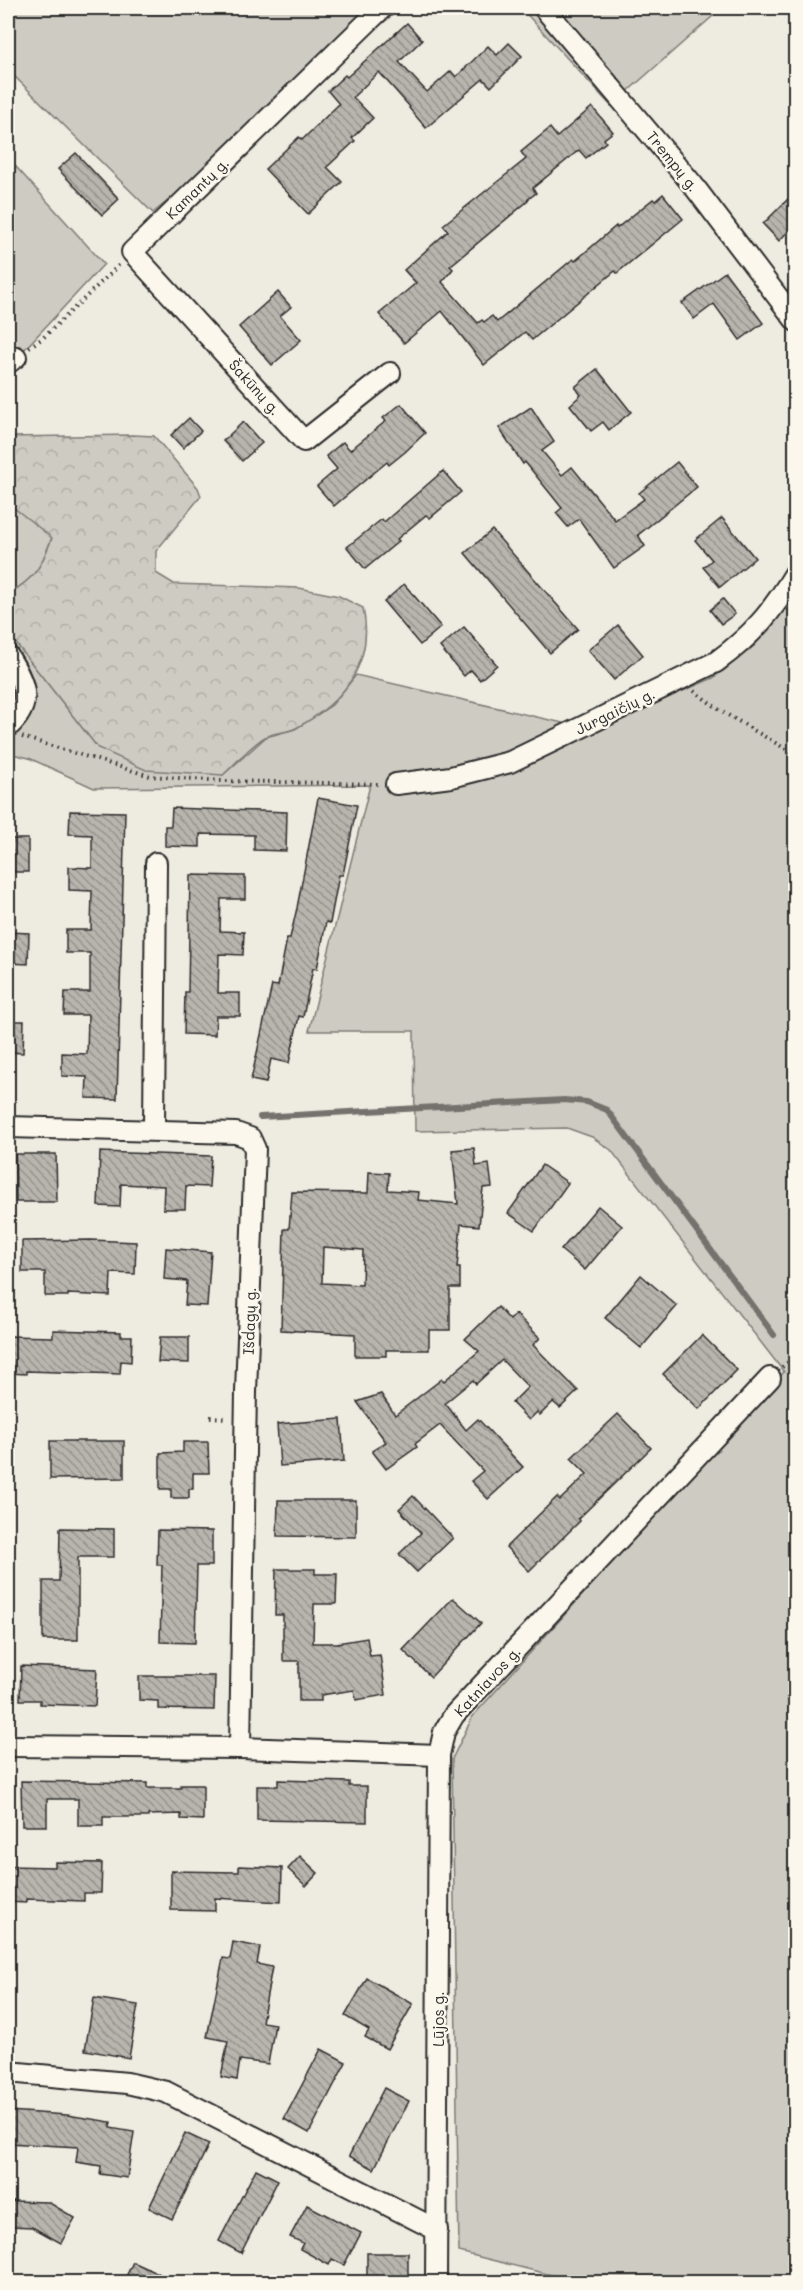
<svg xmlns="http://www.w3.org/2000/svg" width="803" height="2290" font-family="Mali,sans-serif">
  <style>
    .grass { fill: #cecbc2; stroke: #7c7b76; stroke-width: 1.5 }
    .forest { fill: url(#forest-crowns); stroke: #7c7b76; stroke-width: 1.5 }
    .lines { fill: none; stroke-linecap: round; stroke-linejoin: round }
    .stream { stroke: #74726e; stroke-width: 6 }
    .building { fill: url(#building-back-hatch); stroke: #2b2b2b; stroke-width: 1.5; fill-rule: evenodd }
    .street-casing { stroke: #2b2b2b; stroke-width: 24 }
    .path { stroke: #2b2b2b; stroke-width: 4; stroke-dasharray: 1.5 4.5; stroke-linecap: butt }
    .street { stroke: #fbf7ec; stroke-width: 20 }
    .labels { text-anchor: middle; dominant-baseline: central; stroke-width: 5; stroke-linejoin: round; paint-order: stroke }
    .street-label { font-size: 15px; fill: #2b2b2b; stroke: #fbf7ec }
  </style>
  <defs>
    <pattern id="forest-crowns" width="20" height="18" patternUnits="userSpaceOnUse" patternTransform="scale(1.5)"><rect width="20" height="18" fill="#cecbc2"/><path d="M2 6a3 3 0 1 1 6 0M12 15a3 3 0 1 1 6 0" fill="none" stroke="#b1aea7"/></pattern>
    <pattern id="building-back-hatch" width="6" height="6" patternUnits="userSpaceOnUse" patternTransform="scale(1.5)"><rect width="6" height="6" fill="#b8b5ae"/><path d="M-1 5l2 2M0 0l6 6M5-1l2 2" fill="none" stroke="#96938e"/></pattern>
  </defs>
  <rect width="100%" height="100%" fill="#eeebe0"/>
  <filter id="ink" filterUnits="userSpaceOnUse"><feTurbulence type="fractalNoise" baseFrequency=".0167" numOctaves="2"/><feDisplacementMap in="SourceGraphic" scale="12" xChannelSelector="R" yChannelSelector="G"/><feConvolveMatrix kernelMatrix="1 2 1 2 8 2 1 2 1" color-interpolation-filters="sRGB"/></filter>
  <g filter="url(#ink)">
    <!-- grass -->
    <g class="grass">
      <path d="M 8,8 L 401,8 L 153,213 L 11,73 L 8,75 Z"/>
      <path d="M 521,8 L 722,8 L 611,106 Z"/>
      <path d="M 8,158 L 104,264 L 8,367 Z"/>
      <path d="M 8,503 L 52,537 C 41,567 36,578 8,594 Z"/>
      <path d="M 795,597 L 795,2282 L 580,2282 L 459,2252 L 452,1759 L 473,1716 L 784,1372 L 611,1150 L 592,1137 L 567,1128 L 415,1131 L 414,1031 L 309,1031 L 370,785 L 94,788 L 29,758 L 8,753 L 8,633 L 98,748 L 223,775 L 266,737 L 295,729 L 332,705 L 356,675 L 593,730 L 713,678 L 754,646 Z"/>
    </g>
    <!-- forest -->
    <path class="forest" d="M 133,435 L 154,436 L 198,488 L 201,496 L 156,551 L 156,573 L 174,584 L 299,588 L 339,596 L 363,608 C 375,663 343,703 296,728 C 287,733 274,732 265,737 C 250,746 236,763 223,775 L 146,770 L 98,748 L 8,633 L 8,594 C 36,578 41,567 52,538 L 8,503 L 8,437 Z"/>
    <g class="lines">
      <!-- stream -->
      <path class="stream" d="M 260,1117 L 564,1100 L 587,1102 L 607,1110 L 774,1335"/>
    </g>
    <!-- building -->
    <g class="building">
      <path d="M 407,23 L 422,40 L 399,62 L 427,92 L 451,71 L 456,77 L 488,46 L 497,55 L 509,43 L 522,56 L 491,87 L 483,79 L 426,128 L 409,108 L 410,107 L 379,72 L 353,97 L 373,118 L 352,138 L 355,141 L 327,167 L 342,182 L 308,214 L 265,169 L 299,137 L 302,140 L 339,104 L 328,91 L 345,75 L 347,77 Z"/>
      <path d="M 592,107 L 613,132 L 604,139 L 606,142 L 586,158 L 579,150 L 533,188 L 536,193 L 527,200 L 528,201 L 450,266 L 453,269 L 442,282 L 478,323 L 482,320 L 484,322 L 492,316 L 497,322 L 573,259 L 575,261 L 616,226 L 617,228 L 653,199 L 655,201 L 663,194 L 683,219 L 617,273 L 615,271 L 532,340 L 525,332 L 484,365 L 442,311 L 404,343 L 379,314 L 416,283 L 404,270 L 448,231 L 443,225 L 526,159 L 521,152 L 550,128 L 557,137 Z"/>
      <path d="M 76,153 L 119,199 L 102,215 L 58,169 Z"/>
      <path d="M 795,192 L 795,224 L 779,241 L 763,224 Z"/>
      <path d="M 725,272 L 763,323 L 740,340 L 714,304 L 694,319 L 682,303 Z"/>
      <path d="M 278,292 L 291,307 L 280,316 L 301,340 L 272,365 L 239,327 Z"/>
      <path d="M 597,369 L 631,412 L 609,430 L 603,422 L 591,431 L 570,405 L 581,395 L 575,387 Z"/>
      <path d="M 401,404 L 425,433 L 405,452 L 389,465 L 387,462 L 334,506 L 317,486 L 337,469 L 326,456 L 343,442 L 350,450 L 386,421 L 383,418 Z"/>
      <path d="M 531,407 L 554,442 L 542,451 L 562,475 L 572,467 L 615,520 L 644,499 L 639,493 L 677,462 L 697,487 L 638,535 L 645,546 L 614,568 L 579,519 L 568,527 L 556,513 L 562,508 L 525,462 L 523,464 L 499,428 Z"/>
      <path d="M 189,418 L 201,431 L 183,448 L 171,435 Z"/>
      <path d="M 243,422 L 262,443 L 242,461 L 223,441 Z"/>
      <path d="M 443,471 L 461,492 L 430,518 L 426,515 L 397,539 L 399,541 L 365,569 L 347,547 L 382,519 L 384,522 Z"/>
      <path d="M 722,518 L 755,558 L 720,587 L 703,567 L 712,560 L 695,540 Z"/>
      <path d="M 492,530 L 578,629 L 550,653 L 465,553 Z"/>
      <path d="M 404,584 L 441,627 L 420,645 L 384,602 Z"/>
      <path d="M 723,599 L 735,614 L 721,624 L 710,610 Z"/>
      <path d="M 618,625 L 643,655 L 614,680 L 588,650 Z"/>
      <path d="M 464,627 L 497,665 L 480,680 L 471,670 L 464,676 L 440,647 Z"/>
      <path d="M 318,798 L 357,805 L 343,875 L 339,875 L 330,923 L 326,922 L 317,969 L 313,968 L 303,1017 L 299,1016 L 289,1063 L 271,1059 L 266,1083 L 251,1080 L 272,985 L 278,986 L 287,938 L 290,938 L 297,908 Z"/>
      <path d="M 172,808 L 287,812 L 286,851 L 254,850 L 254,835 L 200,834 L 200,847 L 165,846 L 165,826 L 171,826 Z"/>
      <path d="M 70,811 L 125,812 L 117,1099 L 86,1098 L 87,1077 L 62,1076 L 62,1053 L 87,1054 L 88,1015 L 64,1015 L 65,992 L 90,992 L 90,953 L 66,953 L 66,930 L 91,930 L 92,891 L 69,890 L 69,867 L 92,868 L 92,835 L 69,834 Z"/>
      <rect x="8" y="839" width="20" height="33"/>
      <path d="M 190,875 L 245,876 L 245,899 L 221,899 L 220,931 L 244,932 L 243,955 L 219,954 L 218,993 L 240,993 L 240,1016 L 216,1016 L 215,1035 L 184,1034 L 185,992 L 188,992 Z"/>
      <path d="M 8,932 L 29,933 L 28,964 L 8,963 Z"/>
      <path d="M 8,1021 L 24,1021 L 23,1053 L 8,1052 Z"/>
      <path d="M 474,1148 L 476,1166 L 489,1164 L 492,1187 L 483,1188 L 479,1226 L 461,1224 L 457,1268 L 460,1268 L 460,1288 L 450,1288 L 450,1330 L 429,1330 L 429,1350 L 386,1350 L 386,1356 L 355,1356 L 355,1334 L 281,1330 L 284,1229 L 289,1229 L 292,1192 L 368,1193 L 369,1172 L 389,1173 L 388,1190 L 419,1192 L 418,1200 L 458,1204 L 452,1150 ZM 323,1247 L 363,1250 L 362,1285 L 322,1283 Z"/>
      <path d="M 100,1152 L 211,1156 L 209,1187 L 186,1186 L 185,1209 L 163,1209 L 164,1186 L 121,1184 L 120,1207 L 98,1206 Z"/>
      <path d="M 15,1154 L 56,1154 L 57,1202 L 16,1202 Z"/>
      <path d="M 542,1165 L 568,1183 L 534,1231 L 508,1213 Z"/>
      <path d="M 598,1206 L 622,1226 L 585,1270 L 561,1250 Z"/>
      <path d="M 91,1240 L 136,1242 L 135,1274 L 111,1273 L 110,1296 L 68,1294 L 68,1296 L 45,1296 L 45,1272 L 22,1272 L 22,1241 Z"/>
      <path d="M 166,1248 L 211,1252 L 207,1306 L 185,1305 L 187,1281 L 164,1279 Z"/>
      <path d="M 641,1275 L 677,1306 L 641,1348 L 605,1318 Z"/>
      <path d="M 498,1307 L 510,1320 L 516,1314 L 540,1338 L 533,1345 L 578,1391 L 560,1408 L 553,1402 L 540,1415 L 537,1412 L 529,1420 L 512,1403 L 528,1387 L 502,1360 L 476,1384 L 473,1380 L 445,1403 L 466,1430 L 478,1419 L 523,1467 L 488,1499 L 471,1481 L 483,1471 L 440,1425 L 415,1444 L 417,1447 L 386,1469 L 372,1451 L 386,1442 L 357,1402 L 381,1394 L 395,1415 L 442,1379 L 444,1381 L 479,1351 L 465,1339 Z"/>
      <path d="M 53,1330 L 121,1332 L 121,1336 L 132,1336 L 131,1362 L 121,1361 L 120,1374 L 26,1371 L 26,1374 L 8,1373 L 8,1336 L 53,1337 Z"/>
      <path d="M 702,1335 L 737,1370 L 699,1409 L 663,1374 Z"/>
      <path d="M 160,1337 L 189,1337 L 189,1363 L 158,1362 Z"/>
      <path d="M 618,1414 L 651,1448 L 578,1519 L 580,1521 L 529,1571 L 506,1547 L 557,1497 L 560,1500 L 587,1474 L 571,1458 Z"/>
      <path d="M 341,1419 L 344,1461 L 280,1466 L 277,1424 Z"/>
      <path d="M 50,1441 L 124,1441 L 124,1478 L 50,1479 Z"/>
      <path d="M 183,1442 L 208,1442 L 209,1473 L 193,1473 L 193,1489 L 189,1489 L 189,1498 L 171,1498 L 171,1489 L 160,1489 L 160,1453 L 183,1452 Z"/>
      <path d="M 413,1496 L 453,1538 L 417,1572 L 399,1554 L 421,1533 L 399,1509 Z"/>
      <path d="M 278,1500 L 356,1500 L 356,1537 L 277,1536 Z"/>
      <path d="M 60,1528 L 114,1529 L 114,1557 L 78,1557 L 78,1640 L 43,1640 L 43,1581 L 59,1581 Z"/>
      <path d="M 158,1530 L 212,1531 L 212,1566 L 197,1566 L 195,1643 L 160,1642 L 162,1565 L 157,1565 Z"/>
      <path d="M 276,1569 L 315,1569 L 315,1574 L 337,1574 L 336,1604 L 314,1604 L 313,1643 L 337,1643 L 367,1638 L 370,1656 L 380,1655 L 386,1695 L 356,1700 L 354,1690 L 321,1695 L 321,1701 L 299,1701 L 299,1661 L 283,1661 L 283,1615 L 275,1615 Z"/>
      <path d="M 453,1598 L 481,1623 L 431,1677 L 403,1650 Z"/>
      <path d="M 21,1666 L 97,1669 L 95,1706 L 40,1704 L 40,1700 L 20,1700 Z"/>
      <path d="M 139,1676 L 215,1676 L 214,1710 L 158,1709 L 158,1701 L 139,1700 Z"/>
      <path d="M 278,1780 L 349,1782 L 349,1786 L 367,1786 L 367,1822 L 257,1820 L 257,1786 L 278,1786 Z"/>
      <path d="M 21,1781 L 147,1783 L 147,1788 L 181,1788 L 181,1785 L 203,1785 L 203,1820 L 181,1819 L 181,1814 L 148,1815 L 148,1817 L 103,1817 L 103,1826 L 78,1826 L 78,1799 L 47,1799 L 47,1826 L 22,1826 Z"/>
      <path d="M 300,1856 L 318,1873 L 306,1886 L 288,1869 Z"/>
      <path d="M 55,1862 L 102,1863 L 101,1893 L 84,1893 L 84,1901 L 26,1899 L 26,1903 L 8,1902 L 8,1866 L 55,1867 Z"/>
      <path d="M 239,1866 L 282,1868 L 281,1902 L 215,1898 L 215,1911 L 171,1910 L 171,1871 L 239,1872 Z"/>
      <path d="M 233,1942 L 260,1947 L 257,1964 L 272,1967 L 262,2022 L 275,2024 L 268,2064 L 240,2060 L 237,2080 L 221,2077 L 228,2041 L 207,2037 L 223,1958 L 230,1959 Z"/>
      <path d="M 367,1978 L 413,2004 L 387,2049 L 365,2037 L 369,2030 L 345,2016 Z"/>
      <path d="M 94,1998 L 138,2005 L 129,2058 L 85,2050 Z"/>
      <path d="M 321,2049 L 346,2062 L 309,2133 L 284,2119 Z"/>
      <path d="M 384,2088 L 409,2101 L 374,2169 L 349,2156 Z"/>
      <path d="M 8,2111 L 67,2115 L 111,2122 L 110,2128 L 134,2132 L 127,2178 L 100,2174 L 101,2166 L 76,2162 L 78,2147 L 8,2143 Z"/>
      <path d="M 185,2133 L 209,2144 L 172,2219 L 149,2208 Z"/>
      <path d="M 256,2169 L 278,2180 L 241,2253 L 219,2241 Z"/>
      <path d="M 12,2201 L 48,2202 L 75,2218 L 61,2243 L 32,2227 L 10,2226 Z"/>
      <path d="M 307,2205 L 361,2233 L 344,2265 L 332,2259 L 329,2265 L 300,2249 L 303,2243 L 290,2237 Z"/>
      <rect x="367" y="2253" width="41" height="30"/>
      <path d="M 133,2262 L 179,2283 L 123,2283 Z"/>
    </g>
    <g class="lines">
      <defs>
        <g id="street">
          <path d="M 382,8 L 132,252 L 304,441 L 390,373"/>
          <path d="M 544,8 L 693,185 L 796,321"/>
          <path d="M 8,363 L 16,357"/>
          <path d="M 8,656 C 25,683 34,703 8,727"/>
          <path d="M 396,784 L 451,777 L 510,762 L 716,662 C 753,635 772,612 796,572"/>
          <path d="M 8,1127 L 236,1133 L 250,1138 L 255,1149 L 246,1392 L 240,1748"/>
          <path d="M 154,1130 L 156,863"/>
          <path d="M 8,1746 L 240,1748 L 439,1755"/>
          <path d="M 8,2072 L 127,2083 L 166,2092 L 437,2230"/>
          <path d="M 436,2282 L 439,1755 L 444,1732 L 454,1715 L 770,1378"/>
        </g>
      </defs>
      <!-- street casing -->
      <use href="#street" class="street-casing"/>
      <!-- path -->
      <g class="path">
        <path d="M 29,347 L 43,338 L 119,265"/>
        <path d="M 694,691 L 721,711 L 796,755"/>
        <path d="M 22,737 L 150,776 L 223,781 L 378,784"/>
        <path d="M 782,1367 L 796,1356"/>
        <path d="M 210,1417 L 227,1418"/>
      </g>
      <!-- street -->
      <use href="#street" class="street"/>
    </g>
  </g>
  <g class="labels">
    <!-- street labels -->
    <g class="street-label">
      <text transform="translate(673 161) rotate(51)">Trempų g.</text>
      <text transform="translate(197 188) rotate(-44)">Kamantų g.</text>
      <text transform="translate(255 387) rotate(48)">Šakūnų g.</text>
      <text transform="translate(615 711) rotate(-26)">Jurgaičių g.</text>
      <text transform="translate(249 1321) rotate(-88)">Išdagų g.</text>
      <text transform="translate(487 1681) rotate(-47)">Katniavos g.</text>
      <text transform="translate(438 2019) rotate(-90)">Lūjos g.</text>
    </g>
  </g>
  <!-- margin -->
  <rect width="803" height="2290" fill="none" stroke="#fbf7ec" stroke-width="30"/>
  <rect x="15" y="15" width="773" height="2260" fill="none" stroke="#2b2b2b" stroke-width="2" filter="url(#ink)"/>
</svg>
